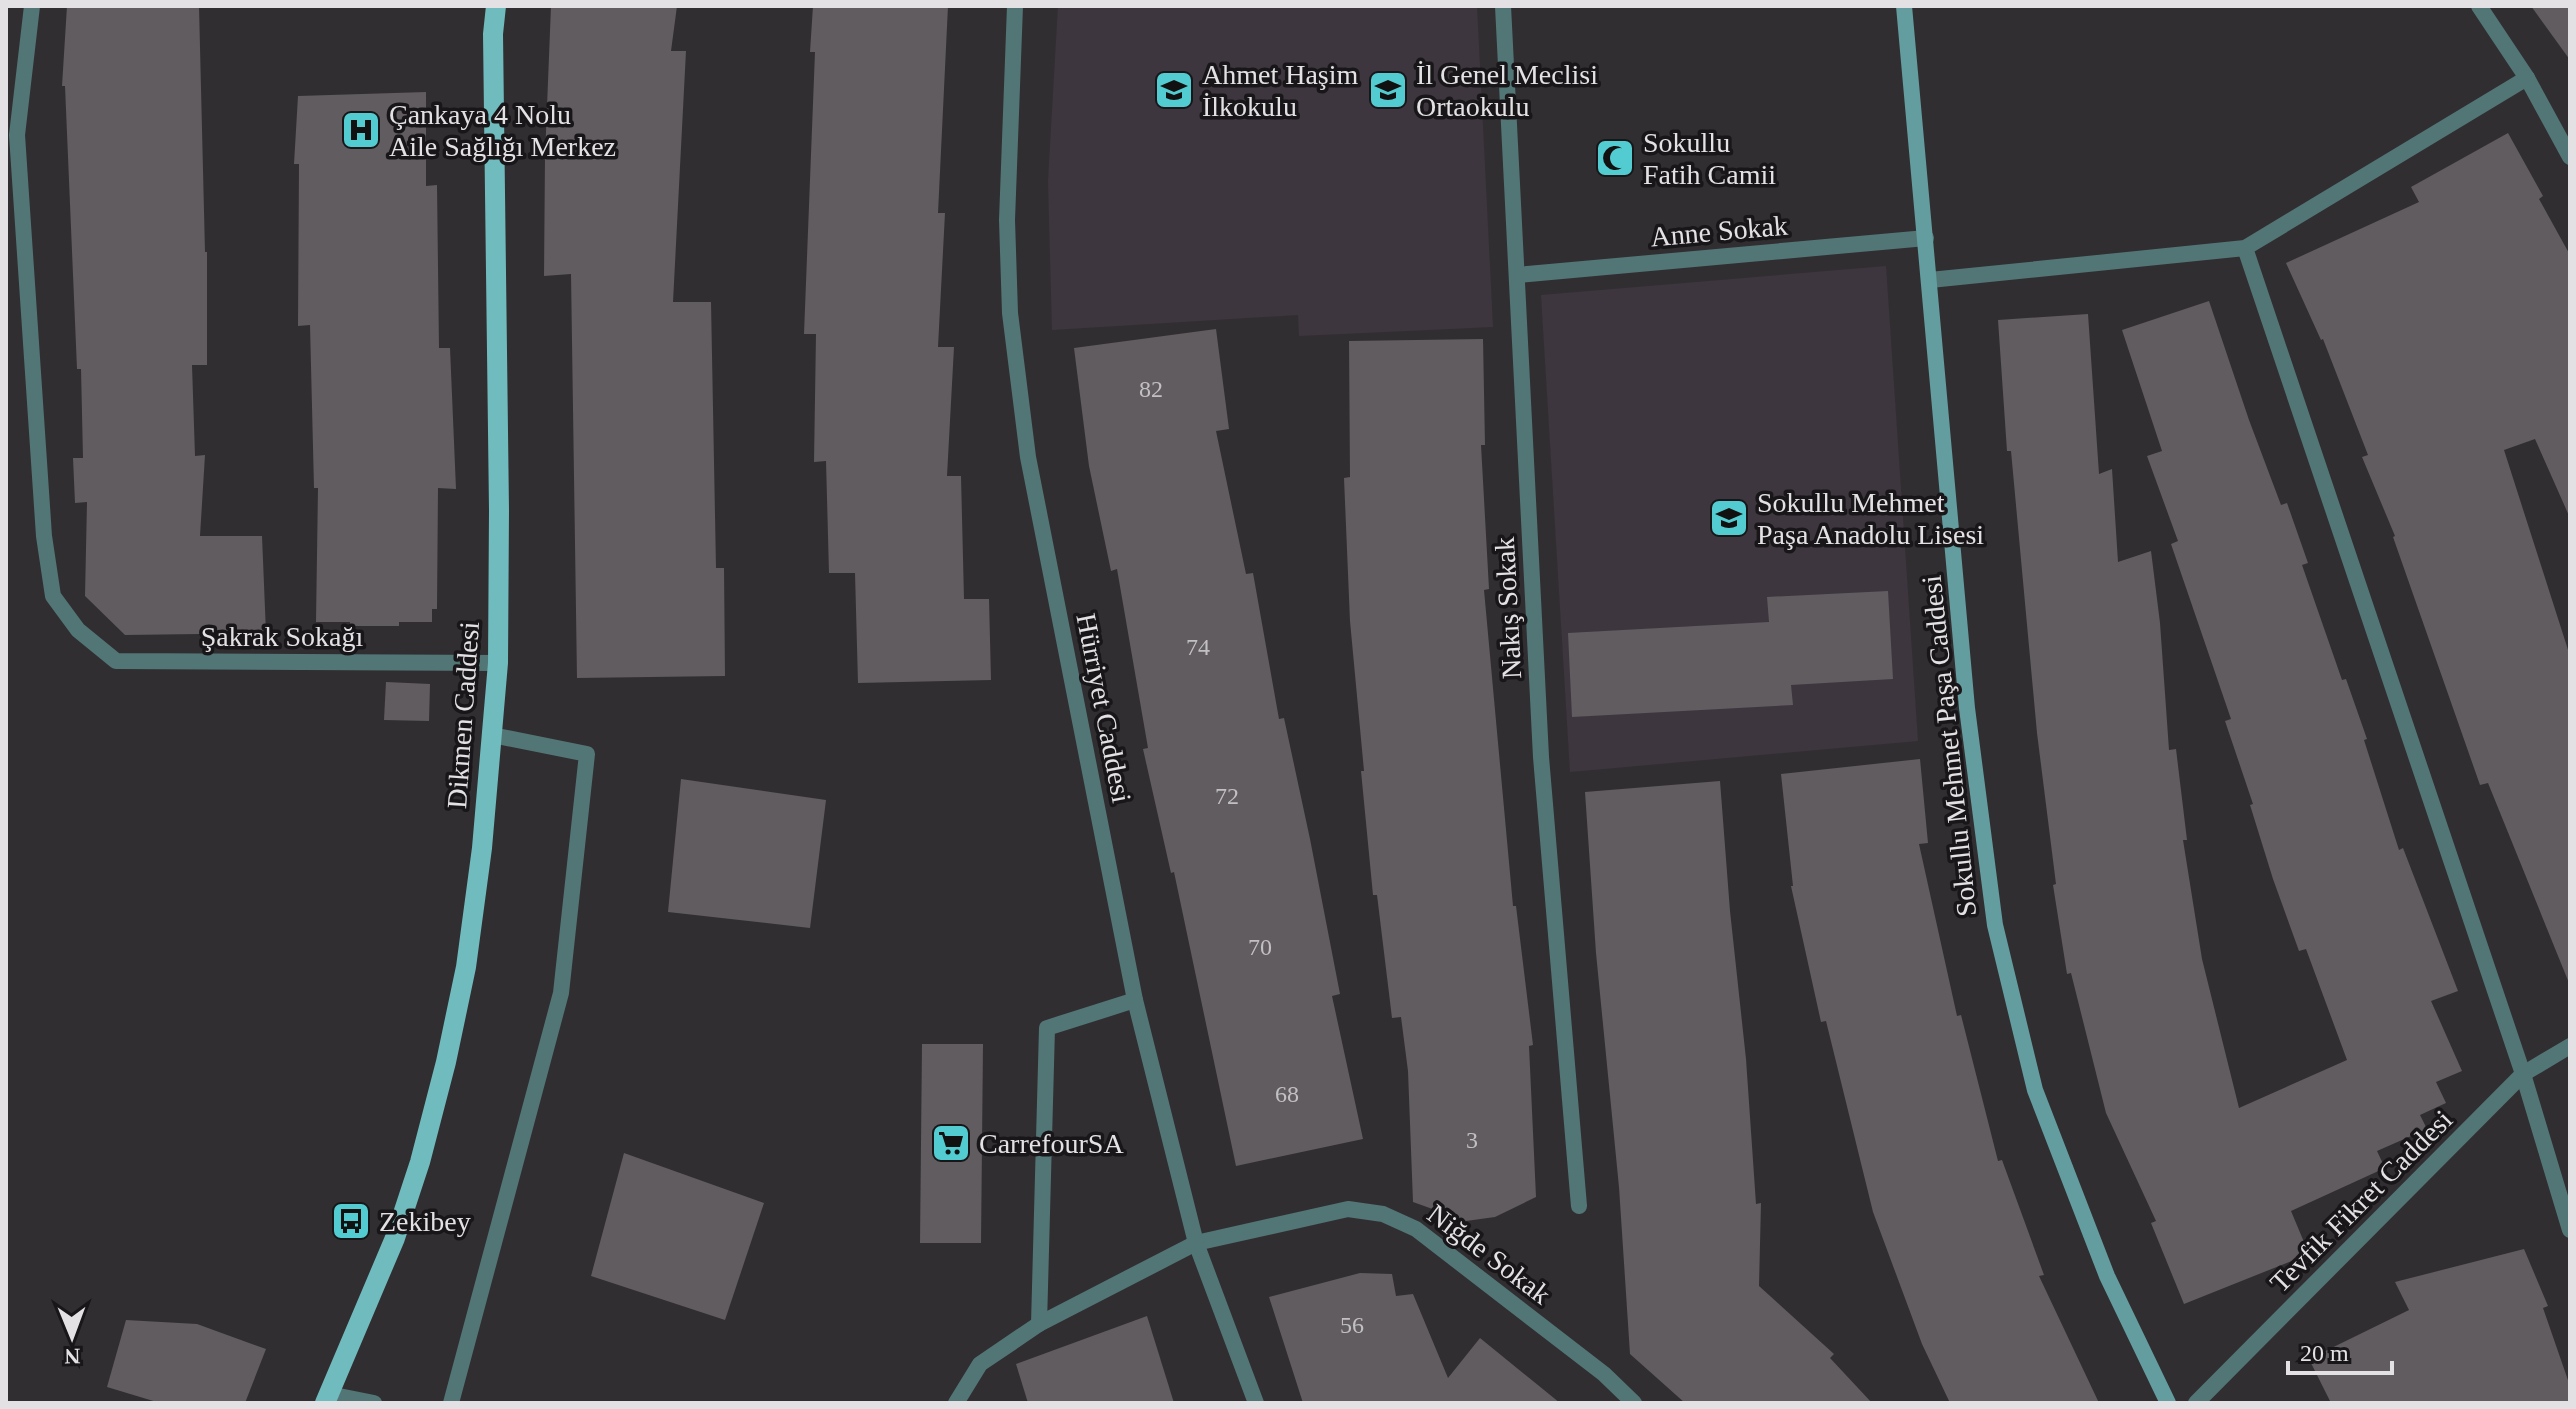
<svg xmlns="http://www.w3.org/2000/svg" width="2576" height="1409" font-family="Georgia,serif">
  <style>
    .built { fill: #3d363e }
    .building { fill: #605c60 }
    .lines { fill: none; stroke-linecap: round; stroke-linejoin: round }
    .service { stroke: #527676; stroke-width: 16 }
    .minor { stroke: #527676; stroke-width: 16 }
    .tertiary { stroke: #527676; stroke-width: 16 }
    .secondary { stroke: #639d9f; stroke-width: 16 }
    .primary { stroke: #6fbbbe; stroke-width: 20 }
    .labels { text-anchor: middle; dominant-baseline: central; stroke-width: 7; stroke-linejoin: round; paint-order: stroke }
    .number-label { font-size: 24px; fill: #c2c0c2 }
    .poi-label { font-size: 28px; fill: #e3e1e3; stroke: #181618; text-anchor: start }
    .street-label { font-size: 28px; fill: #e3e1e3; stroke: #181618 }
  </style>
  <rect width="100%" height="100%" fill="#312e31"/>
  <!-- built -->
  <g class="built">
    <path d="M 1058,6 L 1477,6 L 1493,327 L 1299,336 L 1298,315 L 1052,330 L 1048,181 Z"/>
    <path d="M 1886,266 L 1918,741 L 1570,772 L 1541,295 Z"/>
  </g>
  <!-- building -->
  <g class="building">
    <path d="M 67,6 L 199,6 L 205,252 L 207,252 L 207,365 L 192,365 L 195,456 L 205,455 L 200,536 L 262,536 L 266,633 L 125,635 L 85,596 L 87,502 L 75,503 L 73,458 L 83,458 L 81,369 L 77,369 L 65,86 L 62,86 Z"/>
    <path d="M 551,6 L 677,6 L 671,51 L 686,51 L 673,302 L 711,302 L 716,568 L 724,568 L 725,676 L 577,678 L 571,274 L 544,276 L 545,157 Z"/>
    <path d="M 813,6 L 948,6 L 938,213 L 945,213 L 938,347 L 954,347 L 947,476 L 961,476 L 964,599 L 989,599 L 991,680 L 858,683 L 855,573 L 829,573 L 826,461 L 814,462 L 816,334 L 804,334 L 815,52 L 810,52 Z"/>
    <path d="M 2531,6 L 2570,6 L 2570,60 Z"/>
    <path d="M 426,92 L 426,186 L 437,185 L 439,348 L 450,348 L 456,489 L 438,488 L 437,609 L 432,609 L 432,622 L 399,622 L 399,626 L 350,626 L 350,622 L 316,622 L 318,488 L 314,488 L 310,325 L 298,326 L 299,164 L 294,164 L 298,96 Z"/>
    <path d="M 2508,133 L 2543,196 L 2539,199 L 2570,255 L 2570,518 L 2535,439 L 2504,450 L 2570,656 L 2569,983 L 2488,783 L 2480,785 L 2393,537 L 2395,536 L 2362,457 L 2368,455 L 2323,339 L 2321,340 L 2286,263 L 2419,202 L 2411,187 Z"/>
    <path d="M 2209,301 L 2249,420 L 2281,505 L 2287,503 L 2308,563 L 2302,565 L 2342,680 L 2346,679 L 2367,739 L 2364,740 L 2399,850 L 2403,848 L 2458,991 L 2431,1001 L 2462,1071 L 2436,1082 L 2446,1103 L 2420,1115 L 2427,1129 L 2377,1151 L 2385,1168 L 2291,1211 L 2309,1254 L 2184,1304 L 2151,1223 L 2156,1221 L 2106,1113 L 2071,973 L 2067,974 L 2053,885 L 2056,884 L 2037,733 L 2011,451 L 2007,451 L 1998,320 L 2088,314 L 2099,474 L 2112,469 L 2118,562 L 2151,551 L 2160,623 L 2169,750 L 2176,749 L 2187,840 L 2183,840 L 2202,959 L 2239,1108 L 2347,1060 L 2306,949 L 2299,951 L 2273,879 L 2250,805 L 2253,804 L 2225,721 L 2231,719 L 2171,544 L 2178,541 L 2147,456 L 2162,451 L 2122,330 Z"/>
    <path d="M 1216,329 L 1229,429 L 1216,431 L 1246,574 L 1253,573 L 1279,719 L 1284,718 L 1310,839 L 1340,994 L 1332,996 L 1363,1139 L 1236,1166 L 1174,872 L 1171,873 L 1143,749 L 1148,748 L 1117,569 L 1111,571 L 1089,466 L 1074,348 Z"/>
    <path d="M 1483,339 L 1485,445 L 1481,445 L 1489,589 L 1484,590 L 1513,906 L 1516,906 L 1533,1045 L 1529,1046 L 1536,1197 L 1495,1217 L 1466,1221 L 1413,1202 L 1408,1071 L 1401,1017 L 1392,1018 L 1377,895 L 1373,895 L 1361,771 L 1364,771 L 1350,621 L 1344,478 L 1350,477 L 1349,341 Z"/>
    <path d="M 1888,591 L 1893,679 L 1791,685 L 1793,705 L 1572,717 L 1568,633 L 1769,622 L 1767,597 Z"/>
    <path d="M 386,682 L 430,684 L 429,721 L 384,720 Z"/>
    <path d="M 1920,759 L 1928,843 L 1919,844 L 1957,1016 L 1961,1015 L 1998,1161 L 2002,1160 L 2044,1275 L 2039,1276 L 2099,1403 L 1950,1403 L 1922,1344 L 1873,1212 L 1826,1021 L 1821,1022 L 1791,886 L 1793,886 L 1781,774 Z"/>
    <path d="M 681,779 L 826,800 L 810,928 L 668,912 Z"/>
    <path d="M 1720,781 L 1730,911 L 1746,1059 L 1756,1204 L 1761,1203 L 1759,1286 L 1834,1354 L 1830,1358 L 1872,1403 L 1685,1403 L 1630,1354 L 1619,1187 L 1596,953 L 1585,792 Z"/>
    <path d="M 922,1044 L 983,1044 L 981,1243 L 920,1243 Z"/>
    <path d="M 624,1153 L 764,1203 L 725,1320 L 591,1276 Z"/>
    <path d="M 2524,1249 L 2548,1306 L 2543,1308 L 2570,1386 L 2570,1403 L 2331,1403 L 2309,1359 L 2409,1310 L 2395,1282 Z"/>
    <path d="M 1360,1273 L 1392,1274 L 1396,1296 L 1413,1294 L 1448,1378 L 1480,1338 L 1560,1403 L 1303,1403 L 1269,1297 Z"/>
    <path d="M 1147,1316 L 1174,1403 L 1028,1403 L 1016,1364 Z"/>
    <path d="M 126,1320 L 197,1324 L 266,1349 L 245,1403 L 160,1403 L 107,1387 Z"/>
  </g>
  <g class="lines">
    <!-- service -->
    <path class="service" d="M 1039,1324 L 1047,1028 L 1135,1000"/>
    <!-- minor -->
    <g class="minor">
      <path d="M 32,6 L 17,135 L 44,536 L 53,596 L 78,630 L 116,661 L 498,663"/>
      <path d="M 1503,6 L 1541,757 L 1579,1206"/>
      <path d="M 2479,6 L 2527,78 L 2570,157"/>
      <path d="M 2245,248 L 2523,1074 L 2570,1230"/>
      <path d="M 1517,275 L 1926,238"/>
      <path d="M 1930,280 L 2245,248 L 2527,78"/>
      <path d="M 329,1394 L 374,1403"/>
      <path d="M 451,1403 L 561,993 L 587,754 L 492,735"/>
      <path d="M 956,1403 L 980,1364 L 1039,1324 L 1196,1243 L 1348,1209 L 1383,1214 L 1416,1229 L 1604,1374 L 1634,1403"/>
      <path d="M 2196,1403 L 2523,1074 L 2570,1046"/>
    </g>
    <!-- tertiary -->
    <path class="tertiary" d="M 1015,6 L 1007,220 L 1010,313 L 1028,457 L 1135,1000 L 1196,1243 L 1256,1403"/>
    <!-- secondary -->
    <path class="secondary" d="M 1904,6 L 1967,708 L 1995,925 L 2035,1090 L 2107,1276 L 2168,1403"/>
    <!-- primary -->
    <path class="primary" d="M 325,1403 L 395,1238 L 420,1162 L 446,1062 L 466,967 L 482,848 L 498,663 L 499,510 L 493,34 L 496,6"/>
  </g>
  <!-- icons -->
  <defs>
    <symbol id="school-square" viewBox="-11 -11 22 22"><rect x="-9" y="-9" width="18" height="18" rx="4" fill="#52ccd0" stroke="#181618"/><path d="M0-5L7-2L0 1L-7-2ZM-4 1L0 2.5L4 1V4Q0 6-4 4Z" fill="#111"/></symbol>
    <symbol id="hospital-square" viewBox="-11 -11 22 22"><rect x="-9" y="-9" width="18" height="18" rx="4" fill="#52ccd0" stroke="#181618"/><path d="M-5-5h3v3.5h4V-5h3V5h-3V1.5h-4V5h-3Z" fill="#111"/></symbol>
    <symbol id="mosque-square" viewBox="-11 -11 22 22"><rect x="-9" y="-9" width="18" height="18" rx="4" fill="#52ccd0" stroke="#181618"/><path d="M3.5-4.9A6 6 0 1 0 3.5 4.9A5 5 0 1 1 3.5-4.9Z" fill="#111"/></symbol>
    <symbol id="supermarket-square" viewBox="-11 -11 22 22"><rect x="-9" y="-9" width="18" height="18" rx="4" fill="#52ccd0" stroke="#181618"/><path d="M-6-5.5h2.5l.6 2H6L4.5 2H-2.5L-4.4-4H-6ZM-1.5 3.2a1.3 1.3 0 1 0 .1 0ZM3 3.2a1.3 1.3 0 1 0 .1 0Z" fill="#111"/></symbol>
    <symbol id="bus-square" viewBox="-11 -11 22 22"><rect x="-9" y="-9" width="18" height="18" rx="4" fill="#52ccd0" stroke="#181618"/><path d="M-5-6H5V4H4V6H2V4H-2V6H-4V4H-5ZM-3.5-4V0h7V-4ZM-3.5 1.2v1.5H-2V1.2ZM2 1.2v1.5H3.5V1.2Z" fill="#111"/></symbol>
  </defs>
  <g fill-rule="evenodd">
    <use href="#school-square" x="1152" y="68" width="44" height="44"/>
    <use href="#school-square" x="1366" y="68" width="44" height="44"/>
    <use href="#hospital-square" x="339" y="108" width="44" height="44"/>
    <use href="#mosque-square" x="1593" y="136" width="44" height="44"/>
    <use href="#school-square" x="1707" y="496" width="44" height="44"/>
    <use href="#supermarket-square" x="929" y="1121" width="44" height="44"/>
    <use href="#bus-square" x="329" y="1199" width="44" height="44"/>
  </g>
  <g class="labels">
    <!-- number labels -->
    <g class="number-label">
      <text x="1151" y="389">82</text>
      <text x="1198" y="647">74</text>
      <text x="1227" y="796">72</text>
      <text x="1260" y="947">70</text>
      <text x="1287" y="1094">68</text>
      <text x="1472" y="1140">3</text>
      <text x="1352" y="1325">56</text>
    </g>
    <!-- poi labels -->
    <g class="poi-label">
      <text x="1202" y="74">Ahmet Haşim<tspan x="1202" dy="32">İlkokulu</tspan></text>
      <text x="1416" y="74">İl Genel Meclisi<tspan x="1416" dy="32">Ortaokulu</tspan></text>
      <text x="389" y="114">Çankaya 4 Nolu<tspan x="389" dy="32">Aile Sağlığı Merkez</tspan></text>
      <text x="1643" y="142">Sokullu<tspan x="1643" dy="32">Fatih Camii</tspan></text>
      <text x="1757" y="502">Sokullu Mehmet<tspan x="1757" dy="32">Paşa Anadolu Lisesi</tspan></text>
      <text x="979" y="1143">CarrefourSA</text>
      <text x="379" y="1221">Zekibey</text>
    </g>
    <!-- street labels -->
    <g class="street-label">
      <text transform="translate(1719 231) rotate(-5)">Anne Sokak</text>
      <text transform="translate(1508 608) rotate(-93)">Nakış Sokak</text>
      <text x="282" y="636">Şakrak Sokağı</text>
      <text transform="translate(1104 708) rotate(79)">Hürriyet Caddesi</text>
      <text transform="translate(463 715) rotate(-86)">Dikmen Caddesi</text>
      <text transform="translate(1949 746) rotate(-96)">Sokullu Mehmet Paşa Caddesi</text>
      <text transform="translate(2361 1201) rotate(-45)">Tevfik Fikret Caddesi</text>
      <text transform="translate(1489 1254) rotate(37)">Niğde Sokak</text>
    </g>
  </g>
  <!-- border -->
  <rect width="2576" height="1409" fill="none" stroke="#e3e1e3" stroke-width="16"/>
  <!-- north arrow -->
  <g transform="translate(72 1337) rotate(179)" stroke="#181618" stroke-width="6" paint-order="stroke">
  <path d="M0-6L14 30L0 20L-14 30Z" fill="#e3e1e3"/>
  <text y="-12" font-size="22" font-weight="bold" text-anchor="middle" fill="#e3e1e3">N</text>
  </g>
  <!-- scale -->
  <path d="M2288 1361v12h104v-12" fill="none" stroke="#e3e1e3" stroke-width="4"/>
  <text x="2300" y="1361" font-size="24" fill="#e3e1e3" stroke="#181618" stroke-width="6" paint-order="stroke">20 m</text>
</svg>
